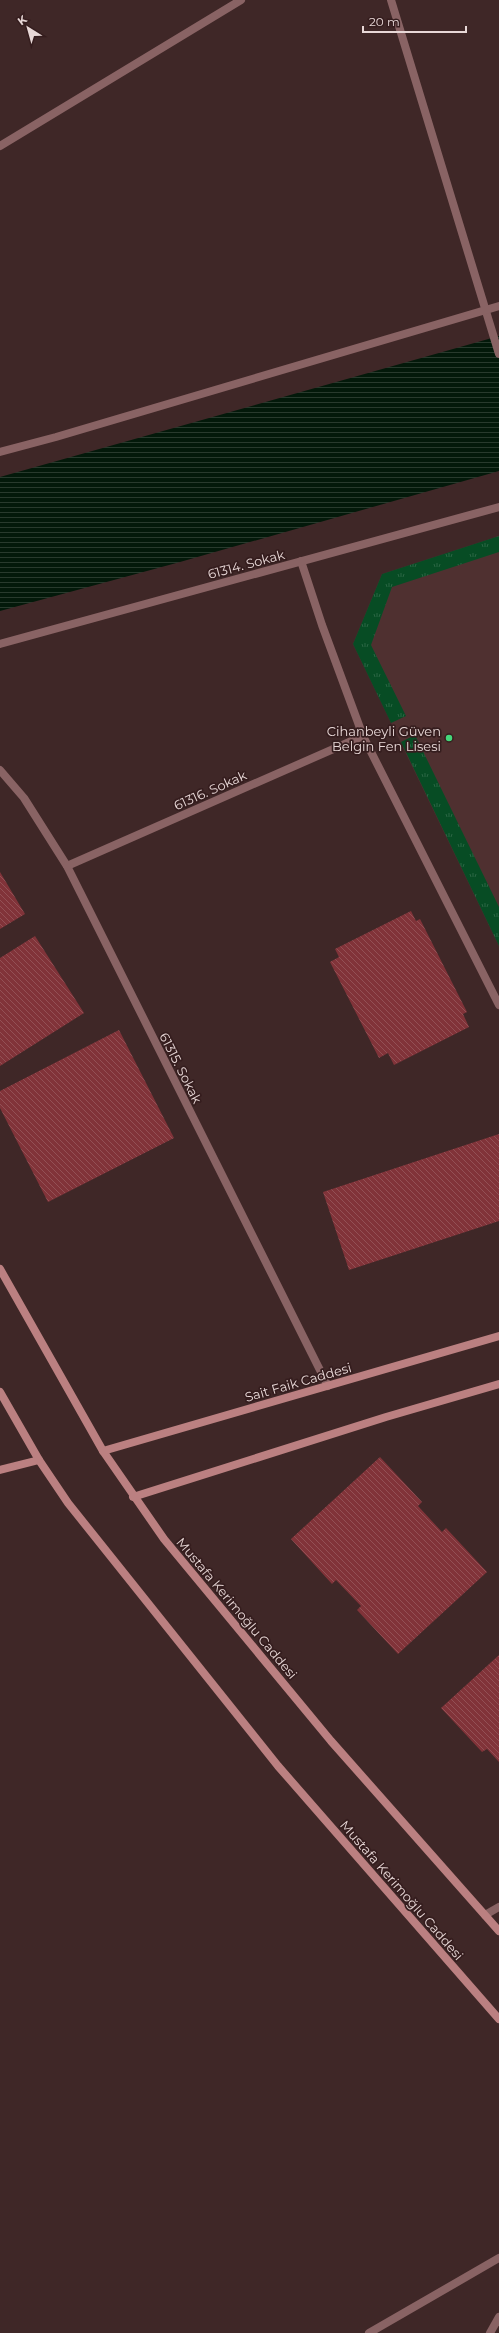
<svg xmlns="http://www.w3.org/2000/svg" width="499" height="2333" font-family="Montserrat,sans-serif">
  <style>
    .built { fill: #4f3030 }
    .grass { fill: url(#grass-tufts) }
    .water { fill: url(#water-rules) }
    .building { fill: url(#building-back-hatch) }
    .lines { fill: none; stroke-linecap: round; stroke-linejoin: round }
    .street { stroke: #896364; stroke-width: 8 }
    .secondary { stroke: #bb8081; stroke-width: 8 }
    .poi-dot { fill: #45d77a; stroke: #351d1e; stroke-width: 1.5 }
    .labels { text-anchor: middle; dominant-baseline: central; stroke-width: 3.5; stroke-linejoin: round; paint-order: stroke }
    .street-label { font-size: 13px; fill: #e8d8d7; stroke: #351d1e }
    .poi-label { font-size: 13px; fill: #e8d8d7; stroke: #351d1e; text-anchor: end }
  </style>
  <defs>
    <pattern id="grass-tufts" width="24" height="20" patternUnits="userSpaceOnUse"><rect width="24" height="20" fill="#074c24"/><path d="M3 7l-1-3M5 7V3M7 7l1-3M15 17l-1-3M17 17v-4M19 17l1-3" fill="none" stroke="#2b6543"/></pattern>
    <pattern id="water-rules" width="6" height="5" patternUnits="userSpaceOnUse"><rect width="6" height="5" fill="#03190a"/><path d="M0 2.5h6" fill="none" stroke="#283a2d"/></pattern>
    <pattern id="building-back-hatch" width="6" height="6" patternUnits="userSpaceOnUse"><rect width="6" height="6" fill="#813339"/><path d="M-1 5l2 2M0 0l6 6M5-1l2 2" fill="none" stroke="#935055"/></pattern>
  </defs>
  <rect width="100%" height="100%" fill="#3f2727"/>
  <!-- built -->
  <path class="built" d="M 499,536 L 499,946 L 353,644 L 382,574 Z"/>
  <!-- grass -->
  <g class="grass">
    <path d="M 499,536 L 499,552 L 392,587 L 371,645 L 406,716 L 391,723 L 353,644 L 382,574 Z"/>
    <path d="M 415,735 L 499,907 L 499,946 L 401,742 Z"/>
  </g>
  <!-- water -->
  <path class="water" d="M 499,336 L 499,471 L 180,562 L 0,611 L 0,477 Z"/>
  <!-- building -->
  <g class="building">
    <path d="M 0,872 L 25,914 L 0,929 Z"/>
    <path d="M 411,911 L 416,921 L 420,919 L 467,1012 L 463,1014 L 469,1027 L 394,1065 L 388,1053 L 379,1058 L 330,962 L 339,957 L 335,949 Z"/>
    <path d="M 35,936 L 84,1013 L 0,1066 L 0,958 Z"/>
    <path d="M 119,1030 L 174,1138 L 48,1202 L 0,1108 L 0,1091 Z"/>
    <path d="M 499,1134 L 499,1221 L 349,1270 L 323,1192 Z"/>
    <path d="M 380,1457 L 422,1502 L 418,1506 L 442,1532 L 446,1528 L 487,1572 L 398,1654 L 357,1610 L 361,1606 L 336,1580 L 332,1584 L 291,1539 Z"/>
    <path d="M 499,1655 L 499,1762 L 487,1749 L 482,1752 L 441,1708 Z"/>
  </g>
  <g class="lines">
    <!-- street -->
    <g class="street">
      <path d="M 391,0 L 499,354"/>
      <path d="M 0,146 L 241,0"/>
      <path d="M 0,452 L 56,437 L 499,306"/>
      <path d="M 301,561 L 322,625 L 363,736 L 499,1005"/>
      <path d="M 0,644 L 499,507"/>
      <path d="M 0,770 L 24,798 L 67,866 L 328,1386"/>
      <path d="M 67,866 L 363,736"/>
      <path d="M 485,1915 L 499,1907"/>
      <path d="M 369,2333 L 499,2258"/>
      <path d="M 490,2333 L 499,2317"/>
    </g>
    <!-- secondary -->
    <g class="secondary">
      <path d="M 0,1269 L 103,1451 L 164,1539 L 331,1741 L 499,1931"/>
      <path d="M 0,1392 L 39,1460 L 68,1503 L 278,1766 L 499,2019"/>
      <path d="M 103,1451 L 499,1336"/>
      <path d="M 0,1470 L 39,1460"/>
      <path d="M 133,1497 L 386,1417 L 499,1384"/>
    </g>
  </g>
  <!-- markers -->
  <circle class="poi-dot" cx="449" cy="738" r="4"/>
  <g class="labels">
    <!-- street labels -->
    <g class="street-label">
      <text transform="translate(246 564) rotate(-15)">61314. Sokak</text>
      <text transform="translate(210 790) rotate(-24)">61316. Sokak</text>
      <text transform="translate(181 1068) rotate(63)">61315. Sokak</text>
      <text transform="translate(298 1382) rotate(-16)">Sait Faik Caddesi</text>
      <text transform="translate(237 1608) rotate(50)">Mustafa Kerimoğlu Caddesi</text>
      <text transform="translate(402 1890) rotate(49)">Mustafa Kerimoğlu Caddesi</text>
    </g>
    <!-- poi labels -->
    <g class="poi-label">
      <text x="441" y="731">Cihanbeyli Güven<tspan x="441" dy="15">Belgin Fen Lisesi</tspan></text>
    </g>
  </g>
  <!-- north arrow -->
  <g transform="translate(28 28) rotate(323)" stroke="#351d1e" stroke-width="3" paint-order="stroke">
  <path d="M0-3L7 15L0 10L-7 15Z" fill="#e8d8d7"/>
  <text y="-6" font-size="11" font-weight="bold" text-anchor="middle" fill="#e8d8d7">K</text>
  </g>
  <!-- scale -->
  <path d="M363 26v6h103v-6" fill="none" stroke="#e8d8d7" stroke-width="2"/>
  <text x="369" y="26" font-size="12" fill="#e8d8d7" stroke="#351d1e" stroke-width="3" paint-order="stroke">20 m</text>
</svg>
